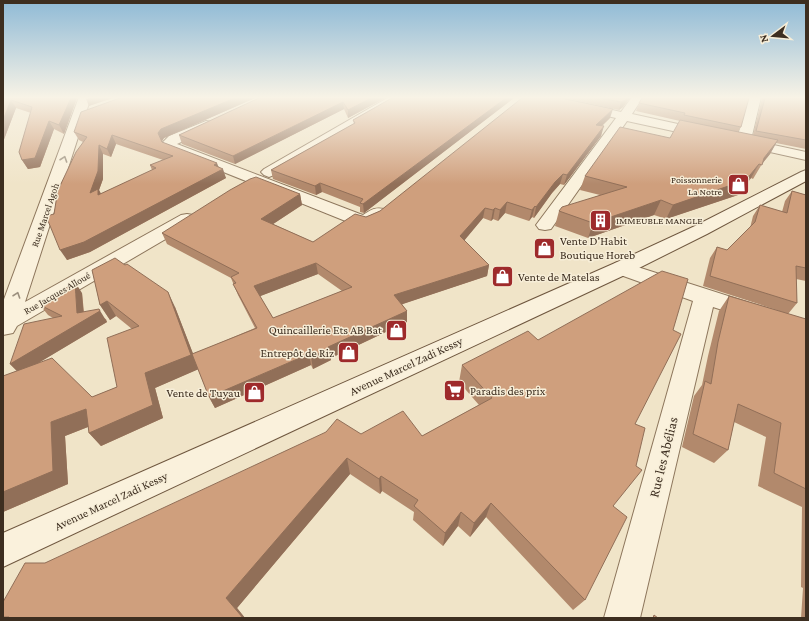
<svg xmlns="http://www.w3.org/2000/svg" width="809" height="621" font-family="'Crimson Pro',serif">
  <style>
    .lines { fill: none; stroke-linecap: round; stroke-linejoin: round }
    .street-casing { stroke: #8d765c; stroke-width: 2 }
    .secondary-casing { stroke: #6f573f; stroke-width: 2 }
    .street { fill: #faf1dc; fill-rule: evenodd }
    .secondary { fill: #faf1dc; fill-rule: evenodd }
    .wall { fill: #b2896c; fill-rule: evenodd }
    .shaded-wall { fill: #916f58 }
    .building { fill: #cf9f7d; stroke: #916f58; fill-rule: evenodd }
    .oneway { stroke: #9c907e }
    .labels { text-anchor: middle; dominant-baseline: central; stroke-width: 3; stroke-linejoin: round; paint-order: stroke }
    .far-poi-label { font-size: 10px; fill: #3d2e20; stroke: #f7eed8; text-anchor: end }
    .far-street-label { font-size: 10px; fill: #3d2e20; stroke: #f7eed8 }
    .poi-label { font-size: 12px; fill: #3d2e20; stroke: #f7eed8; text-anchor: start }
    .street-label { font-size: 12px; fill: #3d2e20; stroke: #f7eed8 }
    .near-street-label { font-size: 14px; fill: #3d2e20; stroke: #f7eed8 }
  </style>
  <rect width="100%" height="100%" fill="#f0e4c8"/>
  <g class="lines">
    <defs>
      <g id="street">
        <path d="M 79,97 L 91,97 L 25,302 L 181,215 L 187,214 L 193,215 L 196,219 L 193,223 L 17,326 L 13,333 L 3,335 L 3,302 Z"/>
        <path d="M 389,97 L 403,97 L 274,175 L 269,177 L 264,175 L 261,172 L 264,169 Z"/>
        <path d="M 532,97 L 555,97 L 621,112 L 632,97 L 643,97 L 632,114 L 710,131 L 712,134 L 710,137 L 705,138 L 627,121 L 551,229 L 545,230 L 539,229 L 536,225 L 616,118 L 537,100 Z"/>
        <path d="M 749,97 L 761,97 L 751,140 L 806,152 L 806,160 L 738,145 L 736,142 Z"/>
        <path d="M 206,121 L 211,122 L 212,125 L 211,128 L 177,144 L 360,214 L 363,215 C 371,210 375,207 384,209 L 387,213 C 376,229 364,226 348,222 L 166,149 L 163,142 L 169,136 Z"/>
        <path d="M 622,262 L 806,321 L 806,337 L 713,307 L 640,618 L 604,618 L 693,301 L 615,273 L 612,268 L 615,263 Z"/>
      </g>
      <path id="secondary" d="M 806,170 L 806,181 L 707,234 L 629,273 L 3,567 L 3,533 L 615,263 L 695,226 L 801,172 Z"/>
    </defs>
    <!-- street casing -->
    <use href="#street" class="street-casing"/>
    <!-- secondary casing -->
    <use href="#secondary" class="secondary-casing"/>
    <!-- street -->
    <use href="#street" class="street"/>
    <!-- secondary -->
    <use href="#secondary" class="secondary"/>
  </g>
  <!-- wall -->
  <g class="wall">
    <path d="M 3,98 L 77,98 L 64,134 L 54,129 L 40,167 L 28,169 L 22,160 L 31,113 L 16,108 L 3,142 Z"/>
    <path d="M 120,98 L 255,98 L 164,138 L 162,141 L 162,142 L 219,167 L 226,178 L 90,252 L 67,260 L 54,214 L 59,188 L 83,142 L 79,140 L 74,132 ZM 116,144 L 163,160 L 150,165 L 152,170 L 101,194 L 99,190 L 103,179 L 103,154 L 111,157 Z"/>
    <path d="M 259,98 L 385,98 L 348,118 L 344,109 L 235,164 L 182,144 L 179,135 Z"/>
    <path d="M 392,98 L 514,98 L 364,213 L 360,212 L 360,207 L 322,192 L 316,195 L 273,179 L 271,170 L 354,124 L 353,120 Z"/>
    <path d="M 564,98 L 630,98 L 623,107 L 619,110 Z"/>
    <path d="M 642,98 L 741,127 L 738,132 L 753,135 L 762,98 L 806,98 L 806,149 L 776,143 L 770,154 L 762,164 L 753,179 L 751,178 L 738,195 L 666,219 L 654,215 L 588,238 L 555,226 L 559,211 L 600,195 L 580,190 L 585,176 L 670,138 L 680,121 L 636,111 L 639,103 Z"/>
    <path d="M 610,118 L 602,126 L 601,136 L 564,185 L 560,184 L 552,193 L 534,218 L 532,217 L 529,221 L 505,213 L 498,221 L 493,219 L 491,221 L 483,218 L 464,240 L 489,265 L 487,276 L 402,304 L 407,311 L 407,322 L 331,358 L 331,360 L 313,369 L 311,365 L 215,408 L 209,397 L 198,369 L 155,388 L 163,418 L 101,446 L 89,433 L 88,427 L 65,436 L 68,484 L 3,512 L 3,376 L 17,371 L 10,364 L 53,318 L 48,315 L 40,305 L 82,293 L 84,312 L 106,319 L 107,322 L 38,363 L 92,397 L 117,387 L 132,329 L 116,316 L 110,320 L 100,305 L 92,270 L 175,307 L 193,354 L 255,328 L 238,295 L 231,278 L 167,244 L 162,233 L 300,194 L 302,205 L 273,224 L 313,242 L 366,217 L 380,211 ZM 318,274 L 342,291 L 273,318 L 260,296 Z"/>
    <path d="M 792,191 L 806,195 L 806,281 L 796,279 L 797,303 L 788,314 L 806,319 L 806,618 L 801,618 L 803,588 L 801,587 L 802,507 L 758,486 L 766,437 L 734,422 L 728,450 L 714,463 L 682,447 L 694,396 L 702,385 L 708,356 L 719,311 L 729,296 L 780,311 L 703,286 L 710,258 L 717,247 L 727,250 L 750,228 L 753,216 L 760,205 L 782,212 L 785,201 Z"/>
    <path d="M 462,365 L 635,424 L 613,506 L 585,600 L 573,610 L 486,517 L 470,537 L 458,526 L 443,546 L 413,520 L 414,512 L 382,491 L 380,494 L 350,474 L 237,608 L 245,618 L 3,618 L 3,602 L 45,563 L 361,434 L 422,436 L 479,405 L 459,382 Z"/>
  </g>
  <!-- shaded-wall -->
  <g class="shaded-wall">
    <path d="M 71,98 L 77,98 L 64,134 L 59,125 Z"/>
    <path d="M 89,98 L 113,98 L 89,106 L 86,99 Z"/>
    <path d="M 235,98 L 255,98 L 164,138 L 162,141 L 158,133 L 161,129 Z"/>
    <path d="M 371,98 L 385,98 L 348,118 L 348,110 Z"/>
    <path d="M 506,98 L 514,98 L 364,213 L 363,204 Z"/>
    <path d="M 627,98 L 630,98 L 623,107 L 619,110 L 621,102 Z"/>
    <path d="M 11,100 L 16,108 L 3,142 L 3,120 Z"/>
    <path d="M 343,102 L 344,109 L 235,164 L 233,156 Z"/>
    <path d="M 613,109 L 610,118 L 593,134 L 596,125 Z"/>
    <path d="M 49,121 L 54,129 L 40,167 L 28,169 L 22,160 Z"/>
    <path d="M 604,126 L 601,136 L 564,185 L 567,175 Z"/>
    <path d="M 112,135 L 116,144 L 111,157 L 107,149 Z"/>
    <path d="M 778,140 L 770,154 L 761,165 L 764,158 Z"/>
    <path d="M 99,145 L 103,154 L 103,179 L 99,190 L 103,198 L 90,193 Z"/>
    <path d="M 217,163 L 220,171 L 223,169 L 226,178 L 90,252 L 67,260 L 60,250 Z"/>
    <path d="M 759,164 L 751,178 L 738,195 L 666,219 L 673,205 Z"/>
    <path d="M 563,174 L 560,184 L 552,193 L 534,218 L 536,207 L 555,182 Z"/>
    <path d="M 320,183 L 322,192 L 316,195 L 315,186 Z"/>
    <path d="M 300,194 L 302,205 L 264,230 L 261,219 Z"/>
    <path d="M 661,200 L 654,215 L 588,238 L 593,223 Z"/>
    <path d="M 507,202 L 505,213 L 498,221 L 500,210 Z"/>
    <path d="M 535,206 L 532,217 L 529,221 L 532,210 Z"/>
    <path d="M 485,208 L 483,218 L 459,247 L 460,236 Z"/>
    <path d="M 495,208 L 493,219 L 491,221 L 493,210 Z"/>
    <path d="M 316,263 L 318,274 L 258,297 L 254,286 Z"/>
    <path d="M 489,265 L 487,276 L 394,307 L 394,295 Z"/>
    <path d="M 75,282 L 82,293 L 84,320 L 99,309 L 107,322 L 20,374 L 10,364 L 77,313 Z"/>
    <path d="M 168,292 L 175,307 L 199,369 L 155,388 L 163,418 L 101,446 L 89,433 L 145,373 Z"/>
    <path d="M 107,301 L 116,316 L 110,320 L 100,305 Z"/>
    <path d="M 407,311 L 407,322 L 331,358 L 331,360 L 313,369 L 311,357 L 328,347 Z"/>
    <path d="M 309,354 L 311,365 L 215,408 L 209,397 Z"/>
    <path d="M 86,409 L 98,423 L 65,436 L 68,484 L 3,512 L 3,492 L 51,422 Z"/>
    <path d="M 347,458 L 350,474 L 237,608 L 245,618 L 243,618 L 226,598 Z"/>
    <path d="M 381,476 L 382,491 L 380,494 L 379,479 Z"/>
    <path d="M 491,503 L 486,517 L 470,537 L 474,523 Z"/>
    <path d="M 461,512 L 458,526 L 443,546 L 445,533 Z"/>
  </g>
  <!-- building -->
  <g class="building">
    <path d="M 3,98 L 71,98 L 59,125 L 49,121 L 35,158 L 22,160 L 19,152 L 32,107 L 11,100 L 3,120 Z"/>
    <path d="M 120,98 L 235,98 L 161,129 L 158,133 L 162,142 L 217,163 L 214,165 L 223,169 L 84,242 L 60,250 L 46,216 L 54,214 L 58,189 L 59,188 L 76,152 L 87,137 L 74,132 L 81,112 ZM 112,135 L 173,156 L 150,165 L 156,168 L 98,195 L 98,189 L 90,193 L 98,171 L 99,145 L 107,149 Z"/>
    <path d="M 259,98 L 371,98 L 348,110 L 343,102 L 233,156 L 179,135 Z"/>
    <path d="M 392,98 L 506,98 L 363,204 L 360,203 L 363,199 L 320,183 L 315,186 L 271,170 L 355,123 L 353,120 Z"/>
    <path d="M 522,98 L 561,98 L 613,109 L 596,125 L 604,126 L 567,175 L 563,174 L 555,182 L 536,207 L 535,206 L 532,210 L 507,202 L 500,210 L 495,208 L 493,210 L 485,208 L 460,236 L 489,265 L 394,295 L 407,311 L 328,347 L 329,349 L 311,357 L 309,354 L 209,397 L 192,354 L 257,328 L 233,284 L 236,283 L 231,277 L 239,273 L 162,233 L 230,190 L 250,179 L 256,177 L 300,194 L 261,219 L 313,242 L 355,214 L 366,217 L 380,211 ZM 316,263 L 352,287 L 273,318 L 254,286 Z"/>
    <path d="M 600,98 L 627,98 L 625,100 L 621,102 Z"/>
    <path d="M 642,98 L 749,98 L 741,127 L 684,115 L 685,113 L 639,103 Z"/>
    <path d="M 765,98 L 806,98 L 806,140 L 756,131 Z"/>
    <path d="M 680,120 L 778,140 L 764,158 L 762,165 L 759,164 L 746,180 L 673,205 L 661,200 L 593,223 L 559,211 L 562,207 L 627,187 L 585,176 L 620,127 L 670,138 Z"/>
    <path d="M 792,191 L 806,195 L 806,268 L 796,266 L 797,303 L 710,276 L 717,247 L 727,250 L 755,222 L 760,205 L 787,213 Z"/>
    <path d="M 115,258 L 125,265 L 127,264 L 168,292 L 191,355 L 145,373 L 153,405 L 89,433 L 86,409 L 51,422 L 53,471 L 3,492 L 3,376 L 52,358 L 92,397 L 117,387 L 107,338 L 139,326 L 107,301 L 100,305 L 92,270 Z"/>
    <path d="M 662,271 L 688,279 L 673,330 L 681,334 L 635,424 L 645,428 L 636,466 L 642,470 L 613,506 L 627,517 L 585,600 L 491,503 L 474,523 L 461,512 L 445,533 L 414,506 L 418,500 L 381,476 L 379,479 L 347,458 L 226,598 L 243,618 L 10,618 L 9,617 L 3,617 L 3,602 L 25,563 L 45,563 L 326,432 L 337,419 L 361,434 L 403,411 L 422,436 L 492,398 L 462,365 L 528,331 L 538,340 Z"/>
    <path d="M 75,282 L 77,313 L 99,309 L 100,311 L 10,364 L 24,324 L 62,316 L 40,305 Z"/>
    <path d="M 729,296 L 806,319 L 806,489 L 774,473 L 781,423 L 738,404 L 728,450 L 693,434 L 705,381 L 711,384 L 718,342 Z"/>
    <path d="M 654,615 L 658,618 L 653,618 Z"/>
  </g>
  <!-- one-way arrows -->
  <defs><path id="oneway-chevron" d="M-2-3.5L2.5 0L-2 3.5" fill="none" stroke-width="1.6" stroke-linecap="round" stroke-linejoin="round"/></defs>
  <g class="oneway">
    <use href="#oneway-chevron" transform="translate(64 159) rotate(-71)"/>
    <use href="#oneway-chevron" transform="translate(17 295) rotate(-71)"/>
  </g>
  <!-- sky -->
  <linearGradient id="sky" x2="0" y2="1"><stop stop-color="#8fbad6"/><stop offset="0.53" stop-color="#f8f3e6"/><stop offset="1" stop-color="#f8f3e6" stop-opacity="0"/></linearGradient>
  <rect width="809" height="184" fill="url(#sky)"/>
  <!-- icons -->
  <defs>
    <symbol id="shop-square" viewBox="-11 -11 22 22"><rect x="-9" y="-9" width="18" height="18" rx="4" fill="#9e2a2b" stroke="#f7eed8"/><path d="M-5-2.5h2.3a2.7 3.5 0 0 1 5.4 0H5L5.5 6h-11ZM-1.5-2.5h3a1.5 2.3 0 0 0-3 0Z" fill="#fff"/></symbol>
    <symbol id="building-square" viewBox="-11 -11 22 22"><rect x="-9" y="-9" width="18" height="18" rx="4" fill="#9e2a2b" stroke="#f7eed8"/><path d="M-4-6H4V6H1V3H-1V6H-4ZM-2.5-4.3h1.7v1.8h-1.7ZM.8-4.3h1.7v1.8H.8ZM-2.5-1h1.7V.8h-1.7ZM.8-1h1.7V.8H.8Z" fill="#fff"/></symbol>
    <symbol id="supermarket-square" viewBox="-11 -11 22 22"><rect x="-9" y="-9" width="18" height="18" rx="4" fill="#9e2a2b" stroke="#f7eed8"/><path d="M-6-5.5h2.5l.6 2H6L4.5 2H-2.5L-4.4-4H-6ZM-1.5 3.2a1.3 1.3 0 1 0 .1 0ZM3 3.2a1.3 1.3 0 1 0 .1 0Z" fill="#fff"/></symbol>
  </defs>
  <g fill-rule="evenodd">
    <use href="#shop-square" x="726" y="172" width="25" height="25"/>
    <use href="#building-square" x="588" y="208" width="25" height="25"/>
    <use href="#shop-square" x="532" y="236" width="25" height="25"/>
    <use href="#shop-square" x="490" y="264" width="25" height="25"/>
    <use href="#shop-square" x="384" y="318" width="25" height="25"/>
    <use href="#shop-square" x="336" y="340" width="25" height="25"/>
    <use href="#supermarket-square" x="442" y="378" width="25" height="25"/>
    <use href="#shop-square" x="242" y="380" width="25" height="25"/>
  </g>
  <g class="labels">
    <!-- far-poi labels -->
    <g class="far-poi-label">
      <text x="722" y="179">Poissonnerie<tspan x="722" dy="12">La Notre</tspan></text>
      <text x="616" y="220" text-anchor="start">IMMEUBLE MANGLE</text>
    </g>
    <!-- far-street labels -->
    <g class="far-street-label">
      <text transform="translate(45 215) rotate(-71)">Rue Marcel Agoh</text>
      <text transform="translate(57 293) rotate(-30)">Rue Jacques Alloué</text>
    </g>
    <!-- poi labels -->
    <g class="poi-label">
      <text x="560" y="241">Vente D'Habit<tspan x="560" dy="14">Boutique Horeb</tspan></text>
      <text x="518" y="277">Vente de Matelas</text>
      <text x="382" y="330" text-anchor="end">Quincaillerie Ets AB Bat</text>
      <text x="334" y="353" text-anchor="end">Entrepôt de Riz</text>
      <text x="470" y="391">Paradis des prix</text>
      <text x="240" y="393" text-anchor="end">Vente de Tuyau</text>
    </g>
    <!-- street labels -->
    <g class="street-label">
      <text transform="translate(406 366) rotate(-25)">Avenue Marcel Zadi Kessy</text>
      <text transform="translate(111 501) rotate(-25)">Avenue Marcel Zadi Kessy</text>
    </g>
    <!-- near-street labels -->
    <g class="near-street-label">
      <text transform="translate(663 457) rotate(-76)">Rue les Abélias</text>
    </g>
  </g>
  <!-- border -->
  <rect width="809" height="621" fill="none" stroke="#3d2e20" stroke-width="8"/>
  <!-- north arrow -->
  <g transform="translate(773 36) rotate(254)" stroke="#f7eed8" stroke-width="3" paint-order="stroke">
  <path d="M0-3L7 15L0 10L-7 15Z" fill="#3d2e20"/>
  <text y="-6" font-size="11" font-weight="bold" text-anchor="middle" fill="#3d2e20">N</text>
  </g>
</svg>
